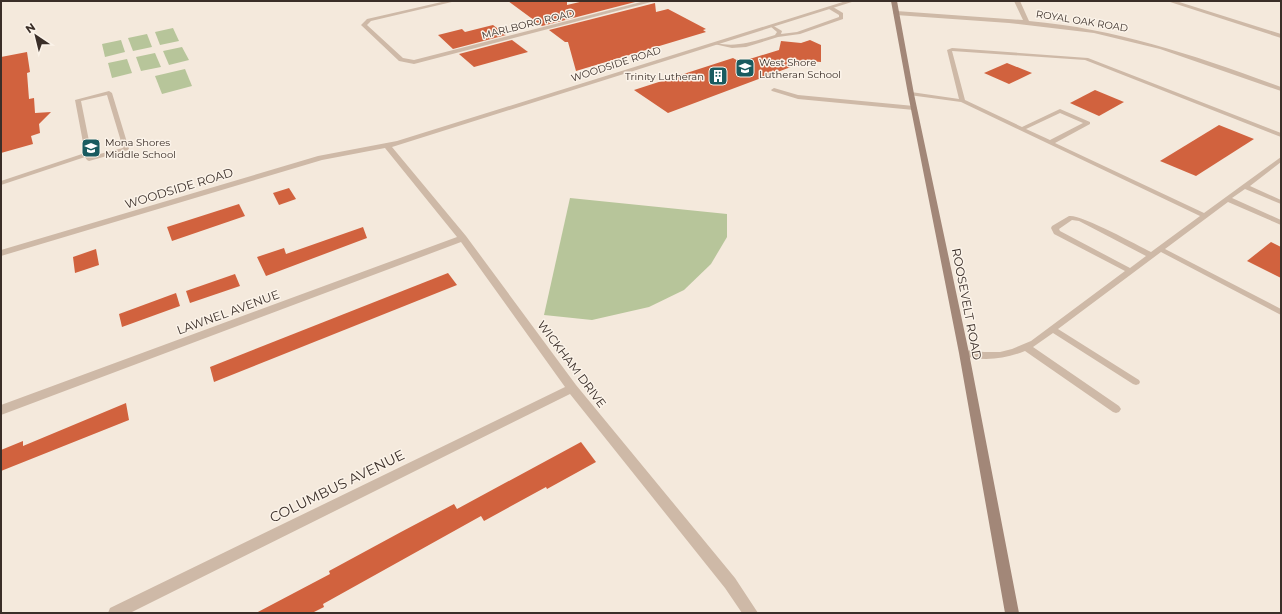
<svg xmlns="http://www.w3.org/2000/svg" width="1282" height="614" font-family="Montserrat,sans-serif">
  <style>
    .green { fill: #b7c59a }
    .building { fill: #d1623e }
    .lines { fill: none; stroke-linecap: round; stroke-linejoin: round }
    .lane { fill: #ceb9a7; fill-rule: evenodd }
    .street { fill: #ceb9a7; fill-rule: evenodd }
    .secondary { fill: #a28778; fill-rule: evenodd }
    .labels { text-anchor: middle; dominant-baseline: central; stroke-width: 3; stroke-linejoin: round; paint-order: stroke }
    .far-street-label { font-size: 10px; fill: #3a2e28; stroke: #fbf3e9 }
    .far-poi-label { font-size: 10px; fill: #3a2e28; stroke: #fbf3e9; text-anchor: start }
    .street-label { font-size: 12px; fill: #3a2e28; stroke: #fbf3e9 }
    .near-street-label { font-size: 14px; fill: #3a2e28; stroke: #fbf3e9 }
  </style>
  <rect width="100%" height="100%" fill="#f4e9dc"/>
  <!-- green -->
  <g class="green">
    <path d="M 173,28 L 179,41 L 160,45 L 155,32 Z"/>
    <path d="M 147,34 L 152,47 L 133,51 L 128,38 Z"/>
    <path d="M 121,40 L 125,52 L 105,57 L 102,44 Z"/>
    <path d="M 182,47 L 189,60 L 169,65 L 163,51 Z"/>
    <path d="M 155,53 L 161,67 L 141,71 L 136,57 Z"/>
    <path d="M 127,59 L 132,73 L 112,78 L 108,63 Z"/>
    <path d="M 185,69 L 192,86 L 162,94 L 155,76 Z"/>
    <path d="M 570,198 L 727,214 L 727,237 L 711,264 L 684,290 L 649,307 L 592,320 L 544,315 Z"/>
  </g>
  <!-- building -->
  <g class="building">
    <path d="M 508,1 L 567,1 L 567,5 L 584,1 L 639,1 L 542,26 Z"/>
    <path d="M 655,3 L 656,12 L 668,9 L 706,29 L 703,30 L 706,32 L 576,71 L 568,42 L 565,42 L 549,30 Z"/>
    <path d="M 493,25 L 506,35 L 453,49 L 438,35 L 462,29 L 465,32 Z"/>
    <path d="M 512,40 L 528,52 L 474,67 L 459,54 Z"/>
    <path d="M 810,40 L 821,45 L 821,62 L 807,61 L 668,113 L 634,90 L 733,58 L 740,62 L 779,50 L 781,41 L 801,43 Z"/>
    <path d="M 27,52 L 30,72 L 27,73 L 29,99 L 34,98 L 35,113 L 51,112 L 39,124 L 40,133 L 31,136 L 33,144 L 1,153 L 1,57 Z"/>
    <path d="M 1007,63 L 1032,73 L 1009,84 L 984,73 Z"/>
    <path d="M 1095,90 L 1124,102 L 1099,116 L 1070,103 Z"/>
    <path d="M 1219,125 L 1254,139 L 1196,176 L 1160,161 Z"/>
    <path d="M 289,188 L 296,199 L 279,205 L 273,193 Z"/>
    <path d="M 239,204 L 245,216 L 172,241 L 167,227 Z"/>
    <path d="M 363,227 L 367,238 L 266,276 L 257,257 L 284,248 L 286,254 Z"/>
    <path d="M 1271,242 L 1281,247 L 1281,278 L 1247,261 Z"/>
    <path d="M 96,249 L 99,265 L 75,273 L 73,257 Z"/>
    <path d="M 448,273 L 457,285 L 214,382 L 210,367 Z"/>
    <path d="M 235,274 L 240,286 L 190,303 L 186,291 Z"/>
    <path d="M 176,293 L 180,306 L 122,327 L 119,314 Z"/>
    <path d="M 126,403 L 129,420 L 1,471 L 1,450 L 23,441 L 23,446 Z"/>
    <path d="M 581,442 L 596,462 L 547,489 L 546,487 L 484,521 L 481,516 L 323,604 L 324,607 L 312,613 L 256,613 L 330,574 L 329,571 L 401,532 L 454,504 L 457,509 Z"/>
  </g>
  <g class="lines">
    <!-- lane -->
    <g class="lane">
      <path d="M 829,7 L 833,7 L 843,13 L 843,19 L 800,34 L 778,37 L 746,47 L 732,48 L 714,44 L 716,43 C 737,48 755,41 775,35 L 777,32 L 770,26 L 772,25 L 782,31 L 781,34 L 797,32 L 839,17 L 839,15 L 829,9 Z"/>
      <path d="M 952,48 L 1088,58 L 1281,133 L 1281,137 L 1085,60 L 952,51 L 965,100 L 1022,127 L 1060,109 L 1090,122 L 1090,124 L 1055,143 L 1204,213 L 1281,157 L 1281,162 L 1250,186 L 1281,200 L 1281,204 L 1245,189 L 1232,198 L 1281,220 L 1281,225 L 1228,202 L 1165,249 L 1281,309 L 1281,315 L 1161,252 L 1058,329 L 1139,380 L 1140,382 L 1139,384 L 1136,385 L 1133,384 L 1053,333 L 1033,347 L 1119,406 L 1121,409 L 1119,412 L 1116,413 L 1113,412 L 1025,351 C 1005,359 982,362 961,355 L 960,353 L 961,351 L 964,350 L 984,352 L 1000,352 L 1012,349 L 1031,341 L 1125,271 L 1054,234 L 1051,228 L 1052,226 L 1069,216 C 1081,214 1137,245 1151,252 L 1200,216 L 961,102 L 909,95 L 909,93 L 911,92 L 959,99 L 947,50 ZM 1060,113 L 1083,123 L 1050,140 L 1026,129 ZM 1072,220 L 1079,221 L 1146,256 L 1130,268 L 1060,231 L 1059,229 Z"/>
      <path d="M 774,88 L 798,95 L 914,106 L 917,108 L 914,110 L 798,99 L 772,91 L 771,90 Z"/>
      <path d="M 109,91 L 112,93 L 129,149 L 128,150 L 89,161 L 87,160 L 85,157 L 1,185 L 1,181 L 85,153 L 75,100 ZM 107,95 L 123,148 L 92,156 L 81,101 Z"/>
    </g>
    <!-- street -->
    <g class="street">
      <path d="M 446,1 L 456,1 L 371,21 L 367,25 L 403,58 L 414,60 L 645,1 L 655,1 L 414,64 L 399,61 L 361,25 L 367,19 Z"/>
      <path d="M 846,1 L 855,1 L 392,147 L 466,236 L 576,385 L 735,578 L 758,613 L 742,613 L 725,588 L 570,394 L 130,613 L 108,613 L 110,608 L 565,387 L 461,242 L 1,415 L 1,405 L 457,237 L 385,148 L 322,160 L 1,256 L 1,250 L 318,156 L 397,141 Z"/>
      <path d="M 1014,1 L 1020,1 L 1029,21 C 1119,29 1196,56 1281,87 L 1281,91 L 1160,49 L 1094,33 L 1009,23 L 896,15 L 893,13 L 896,11 L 1023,20 Z"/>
      <path d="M 1167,1 L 1176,1 L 1281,34 L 1281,38 Z"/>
    </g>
    <!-- secondary -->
    <path class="secondary" d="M 891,1 L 897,1 L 914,94 L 969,353 L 1019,613 L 1005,613 L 959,353 L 908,94 Z"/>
  </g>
  <!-- icons -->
  <defs>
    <symbol id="school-square" viewBox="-11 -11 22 22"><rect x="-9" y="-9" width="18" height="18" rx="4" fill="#195b5f" stroke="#fbf3e9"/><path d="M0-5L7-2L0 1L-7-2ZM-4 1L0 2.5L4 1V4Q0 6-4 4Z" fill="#fff"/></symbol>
    <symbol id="building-square" viewBox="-11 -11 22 22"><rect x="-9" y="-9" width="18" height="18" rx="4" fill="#195b5f" stroke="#fbf3e9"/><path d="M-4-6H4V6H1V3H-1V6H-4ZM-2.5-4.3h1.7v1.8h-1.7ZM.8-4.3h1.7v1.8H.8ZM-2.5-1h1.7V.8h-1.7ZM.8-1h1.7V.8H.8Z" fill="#fff"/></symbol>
  </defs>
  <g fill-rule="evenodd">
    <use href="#school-square" x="734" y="57" width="22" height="22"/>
    <use href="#building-square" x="707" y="65" width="22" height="22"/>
    <use href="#school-square" x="80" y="137" width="22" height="22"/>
  </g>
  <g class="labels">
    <!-- far-street labels -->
    <g class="far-street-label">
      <text transform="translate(1082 21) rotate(9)">ROYAL OAK ROAD</text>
      <text transform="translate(528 24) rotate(-14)">MARLBORO ROAD</text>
      <text transform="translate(616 64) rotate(-18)">WOODSIDE ROAD</text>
    </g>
    <!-- far-poi labels -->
    <g class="far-poi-label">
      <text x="759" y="62">West Shore<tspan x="759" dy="12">Lutheran School</tspan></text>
      <text x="704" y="76" text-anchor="end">Trinity Lutheran</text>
      <text x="105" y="142">Mona Shores<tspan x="105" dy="12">Middle School</tspan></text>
    </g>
    <!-- street labels -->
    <g class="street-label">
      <text transform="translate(179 188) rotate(-17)">WOODSIDE ROAD</text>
      <text transform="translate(967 304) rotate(79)">ROOSEVELT ROAD</text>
      <text transform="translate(228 312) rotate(-20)">LAWNEL AVENUE</text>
      <text transform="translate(572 364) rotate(53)">WICKHAM DRIVE</text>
    </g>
    <!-- near-street labels -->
    <g class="near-street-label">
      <text transform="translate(337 486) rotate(-26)">COLUMBUS AVENUE</text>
    </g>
  </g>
  <!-- border -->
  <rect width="1282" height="614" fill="none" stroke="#3a2e28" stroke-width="4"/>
  <!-- north arrow -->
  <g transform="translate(36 36) rotate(325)" stroke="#fbf3e9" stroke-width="3" paint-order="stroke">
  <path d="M0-3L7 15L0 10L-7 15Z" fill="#3a2e28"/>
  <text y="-6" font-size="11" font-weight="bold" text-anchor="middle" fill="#3a2e28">N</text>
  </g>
</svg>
